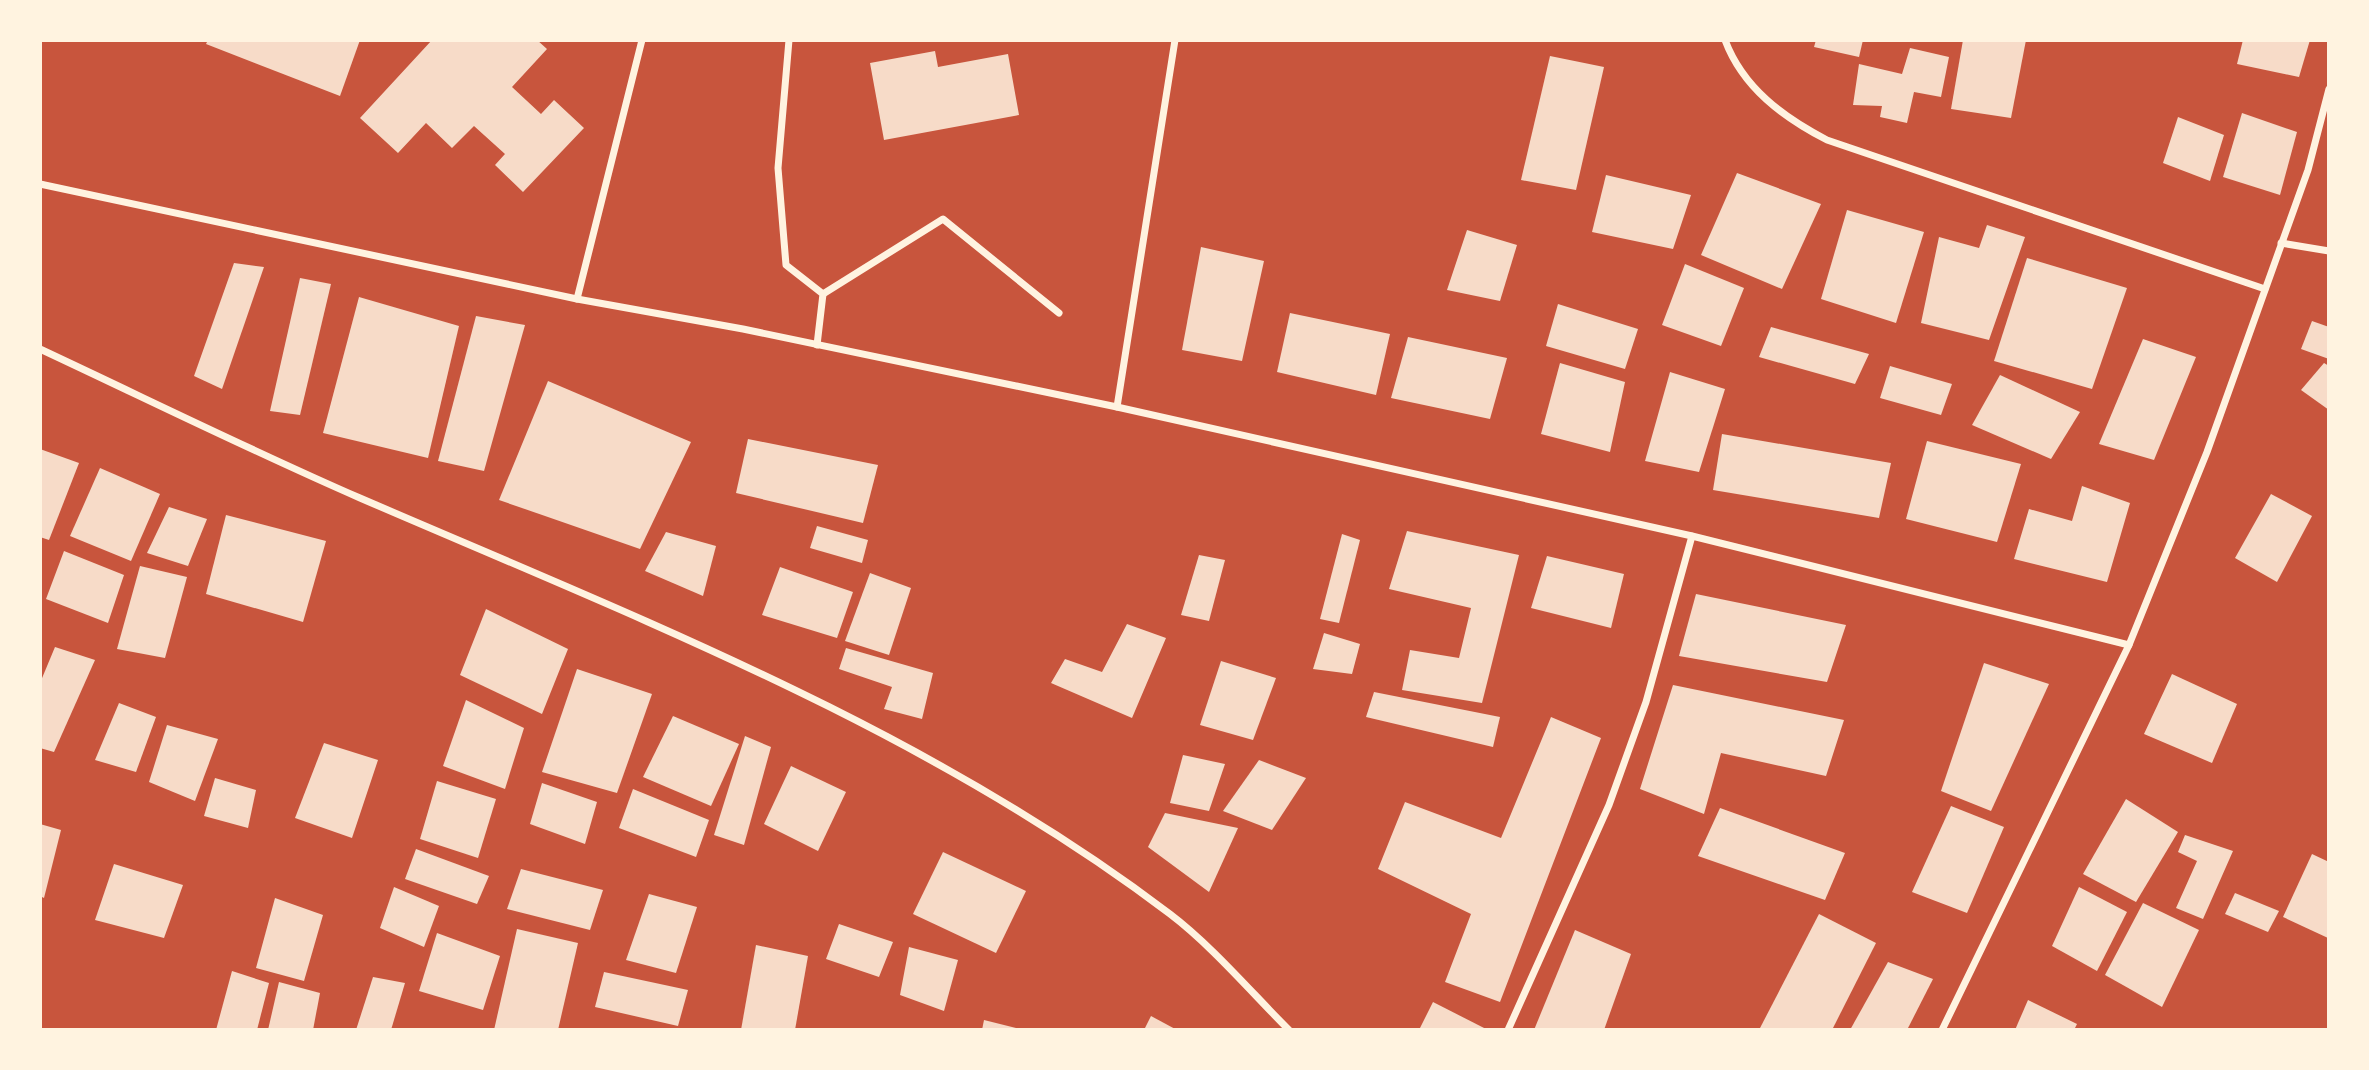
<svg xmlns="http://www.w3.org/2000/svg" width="2369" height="1070" font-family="'Fira Sans Condensed',sans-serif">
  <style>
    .building { fill: #f7dbc8 }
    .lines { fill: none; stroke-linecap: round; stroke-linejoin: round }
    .minor { stroke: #fff3e0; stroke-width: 7 }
  </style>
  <rect width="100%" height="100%" fill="#c8553d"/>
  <!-- building -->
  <g class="building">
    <path d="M 208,40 L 360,40 L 340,96 L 206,44 Z"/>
    <path d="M 432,40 L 537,40 L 547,49 L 512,87 L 541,114 L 554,100 L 584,128 L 523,192 L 495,165 L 505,154 L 474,126 L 452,148 L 426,123 L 398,153 L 360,118 Z"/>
    <path d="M 1816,40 L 1863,40 L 1859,57 L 1814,47 Z"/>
    <path d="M 1963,40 L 2026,40 L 2011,118 L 1951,109 Z"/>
    <path d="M 2243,40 L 2310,40 L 2299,77 L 2237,64 Z"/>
    <path d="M 1910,48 L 1949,57 L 1941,97 L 1914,92 L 1907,123 L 1880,117 L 1882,106 L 1853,105 L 1859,64 L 1902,74 Z"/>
    <path d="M 935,51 L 938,67 L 1008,54 L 1019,115 L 884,140 L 870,63 Z"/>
    <path d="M 1550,56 L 1604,67 L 1576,190 L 1521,180 Z"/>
    <path d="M 2242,113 L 2297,132 L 2280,195 L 2223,177 Z"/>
    <path d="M 2178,117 L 2224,135 L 2210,181 L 2163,163 Z"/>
    <path d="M 1737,173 L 1821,204 L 1782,289 L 1701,255 Z"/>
    <path d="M 1606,175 L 1691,195 L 1673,249 L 1592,232 Z"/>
    <path d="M 1847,210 L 1924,232 L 1896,323 L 1821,299 Z"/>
    <path d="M 1987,225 L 2025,237 L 1989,340 L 1921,323 L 1939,237 L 1979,248 Z"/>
    <path d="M 1467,230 L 1517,245 L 1500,301 L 1447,290 Z"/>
    <path d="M 1201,247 L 1264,261 L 1242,361 L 1182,350 Z"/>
    <path d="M 2027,258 L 2127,288 L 2092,389 L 1994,361 Z"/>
    <path d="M 234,263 L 264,267 L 222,389 L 194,376 Z"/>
    <path d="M 1685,264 L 1744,288 L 1721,346 L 1662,325 Z"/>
    <path d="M 300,278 L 331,284 L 300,415 L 270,411 Z"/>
    <path d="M 359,297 L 459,326 L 428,458 L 323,433 Z"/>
    <path d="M 1558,304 L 1638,329 L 1625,369 L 1546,346 Z"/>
    <path d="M 1290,313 L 1390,334 L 1376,395 L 1277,372 Z"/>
    <path d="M 476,316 L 525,325 L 484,471 L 438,461 Z"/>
    <path d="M 2312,321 L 2329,327 L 2329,359 L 2301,349 Z"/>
    <path d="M 1771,327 L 1869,354 L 1855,384 L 1759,357 Z"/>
    <path d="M 1408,337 L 1507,358 L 1490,419 L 1391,398 Z"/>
    <path d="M 2143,339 L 2196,357 L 2154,460 L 2099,444 Z"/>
    <path d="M 1560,363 L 1625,382 L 1610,452 L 1541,434 Z"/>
    <path d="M 2324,363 L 2329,366 L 2329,410 L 2301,390 Z"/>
    <path d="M 1890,366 L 1952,384 L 1941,415 L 1880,398 Z"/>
    <path d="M 1670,372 L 1725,389 L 1699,472 L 1645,461 Z"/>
    <path d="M 2000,375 L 2080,412 L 2051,459 L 1972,425 Z"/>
    <path d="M 548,381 L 691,442 L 640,549 L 499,500 Z"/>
    <path d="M 1722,434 L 1891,463 L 1879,518 L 1713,490 Z"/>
    <path d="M 748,439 L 878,465 L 863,523 L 736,493 Z"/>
    <path d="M 1927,441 L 2021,464 L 1997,542 L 1906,519 Z"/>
    <path d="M 40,449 L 79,463 L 49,540 L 40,537 Z"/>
    <path d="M 100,468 L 160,494 L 131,561 L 70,536 Z"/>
    <path d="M 2082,486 L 2130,503 L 2107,582 L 2014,559 L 2029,509 L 2072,521 Z"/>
    <path d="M 2271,494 L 2312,516 L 2277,582 L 2235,558 Z"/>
    <path d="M 169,507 L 207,519 L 188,566 L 147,553 Z"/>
    <path d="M 226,515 L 326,541 L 303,622 L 206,594 Z"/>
    <path d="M 817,526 L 868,540 L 862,563 L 810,548 Z"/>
    <path d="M 1407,531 L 1519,555 L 1482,703 L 1402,690 L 1410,650 L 1459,658 L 1471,608 L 1389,589 Z"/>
    <path d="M 666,532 L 716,546 L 703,596 L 645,571 Z"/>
    <path d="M 1342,534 L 1360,540 L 1339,623 L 1320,619 Z"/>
    <path d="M 64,551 L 124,575 L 108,623 L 46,599 Z"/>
    <path d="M 1199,555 L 1225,560 L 1209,621 L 1181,615 Z"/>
    <path d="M 1547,556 L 1624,574 L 1611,628 L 1531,608 Z"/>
    <path d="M 140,566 L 187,577 L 165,658 L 117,649 Z"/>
    <path d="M 780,567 L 853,592 L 837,638 L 762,615 Z"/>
    <path d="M 870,573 L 911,588 L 889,655 L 845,641 Z"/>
    <path d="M 1696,594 L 1846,625 L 1827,682 L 1679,656 Z"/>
    <path d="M 486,609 L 568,649 L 542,714 L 460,675 Z"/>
    <path d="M 1127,624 L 1166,638 L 1132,718 L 1051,683 L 1065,659 L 1102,672 Z"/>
    <path d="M 1324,633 L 1360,644 L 1352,674 L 1313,669 Z"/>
    <path d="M 55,647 L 95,660 L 54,752 L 40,748 L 40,683 Z"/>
    <path d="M 846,648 L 933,673 L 922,719 L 884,709 L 892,687 L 839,669 Z"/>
    <path d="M 1221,661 L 1276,678 L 1253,740 L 1200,725 Z"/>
    <path d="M 1984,663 L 2049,684 L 1991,811 L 1941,791 Z"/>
    <path d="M 577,669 L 652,694 L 617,793 L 542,772 Z"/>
    <path d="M 2172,674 L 2237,704 L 2212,763 L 2144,734 Z"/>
    <path d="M 1673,685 L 1844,720 L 1826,776 L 1721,753 L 1704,814 L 1640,789 Z"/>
    <path d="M 1374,692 L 1500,717 L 1493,747 L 1366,717 Z"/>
    <path d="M 466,700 L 524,728 L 505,789 L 443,766 Z"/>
    <path d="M 119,703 L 156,717 L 136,772 L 95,760 Z"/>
    <path d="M 673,716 L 739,744 L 711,806 L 643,777 Z"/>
    <path d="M 1551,717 L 1601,738 L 1500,1002 L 1445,982 L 1471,914 L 1378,869 L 1405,802 L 1501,838 Z"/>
    <path d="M 167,725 L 218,739 L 195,801 L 149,782 Z"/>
    <path d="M 745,736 L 771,747 L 744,845 L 714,835 Z"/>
    <path d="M 324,743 L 378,760 L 352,838 L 295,818 Z"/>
    <path d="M 1183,755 L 1225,764 L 1209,811 L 1170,803 Z"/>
    <path d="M 1259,760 L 1306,778 L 1272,830 L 1223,811 Z"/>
    <path d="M 791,766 L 846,792 L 818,851 L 764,824 Z"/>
    <path d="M 215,778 L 256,790 L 248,828 L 204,816 Z"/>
    <path d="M 437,781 L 496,799 L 478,858 L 420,839 Z"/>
    <path d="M 542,783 L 597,802 L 585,844 L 530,824 Z"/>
    <path d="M 633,789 L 709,820 L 696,857 L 619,828 Z"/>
    <path d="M 2126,799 L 2178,832 L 2136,902 L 2083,874 Z"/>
    <path d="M 1951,806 L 2004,827 L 1967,913 L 1912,892 Z"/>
    <path d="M 1720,808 L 1845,853 L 1825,900 L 1698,856 Z"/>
    <path d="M 1165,813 L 1238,828 L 1209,892 L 1148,847 Z"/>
    <path d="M 40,824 L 61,830 L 44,898 L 40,896 Z"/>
    <path d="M 2185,835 L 2233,851 L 2203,919 L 2176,908 L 2197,861 L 2178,852 Z"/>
    <path d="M 416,849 L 489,876 L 477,904 L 405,879 Z"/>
    <path d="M 943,852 L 1026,891 L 996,953 L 913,914 Z"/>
    <path d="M 2312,854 L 2329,862 L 2328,938 L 2283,917 Z"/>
    <path d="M 114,864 L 183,885 L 164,938 L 95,920 Z"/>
    <path d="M 521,869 L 603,890 L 590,930 L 507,909 Z"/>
    <path d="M 394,887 L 439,906 L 424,947 L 380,928 Z"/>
    <path d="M 2079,887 L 2127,912 L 2097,971 L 2052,946 Z"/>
    <path d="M 2235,893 L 2279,911 L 2268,932 L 2225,914 Z"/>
    <path d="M 649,894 L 697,907 L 676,973 L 626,960 Z"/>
    <path d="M 275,898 L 323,915 L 304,981 L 256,968 Z"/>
    <path d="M 2143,903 L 2199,930 L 2162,1007 L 2105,975 Z"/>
    <path d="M 1819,914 L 1876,943 L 1832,1030 L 1759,1030 Z"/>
    <path d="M 839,924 L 893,942 L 879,977 L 826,959 Z"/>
    <path d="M 517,929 L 578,943 L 558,1030 L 494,1030 Z"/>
    <path d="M 1575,930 L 1631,954 L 1604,1030 L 1534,1030 Z"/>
    <path d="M 437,933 L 500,956 L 483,1010 L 419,991 Z"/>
    <path d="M 756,945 L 808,956 L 795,1030 L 741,1030 Z"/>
    <path d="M 909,947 L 958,960 L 944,1011 L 900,995 Z"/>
    <path d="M 1888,962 L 1933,979 L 1907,1030 L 1850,1030 Z"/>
    <path d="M 232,971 L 269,983 L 257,1030 L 216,1030 Z"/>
    <path d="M 604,972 L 688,990 L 678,1026 L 595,1007 Z"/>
    <path d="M 373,977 L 405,983 L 391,1030 L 356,1030 Z"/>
    <path d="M 279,982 L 320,993 L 313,1030 L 268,1030 Z"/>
    <path d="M 2028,1000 L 2077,1024 L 2074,1030 L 2015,1030 Z"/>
    <path d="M 1433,1002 L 1488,1030 L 1419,1030 Z"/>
    <path d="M 1151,1016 L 1177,1030 L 1144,1030 Z"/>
    <path d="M 984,1020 L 1020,1029 L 1020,1030 L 982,1030 Z"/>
  </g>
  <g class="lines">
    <!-- minor -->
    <g class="minor">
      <path d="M 789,40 L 778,168 L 786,265 L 823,294 L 817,345"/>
      <path d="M 1725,40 C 1743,88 1783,117 1827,140 L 2265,289"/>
      <path d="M 40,184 L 577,299 L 743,329 L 1117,407 L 1692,536 L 2129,645"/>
      <path d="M 2281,243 L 2329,251"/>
      <path d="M 823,294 L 943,219 L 1059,313"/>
      <path d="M 577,299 L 642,40"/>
      <path d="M 40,349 C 147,399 252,451 360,498 C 638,618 928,730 1170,914 C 1211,945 1252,993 1289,1030"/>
      <path d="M 1117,407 L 1175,40"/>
      <path d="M 1508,1030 L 1609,805 L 1646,702 L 1692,536"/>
      <path d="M 1942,1030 L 2129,645 L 2207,452 L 2308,170 L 2329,89"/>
    </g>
  </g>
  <!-- border -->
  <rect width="2369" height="1070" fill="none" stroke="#fff3e0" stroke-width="84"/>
</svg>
